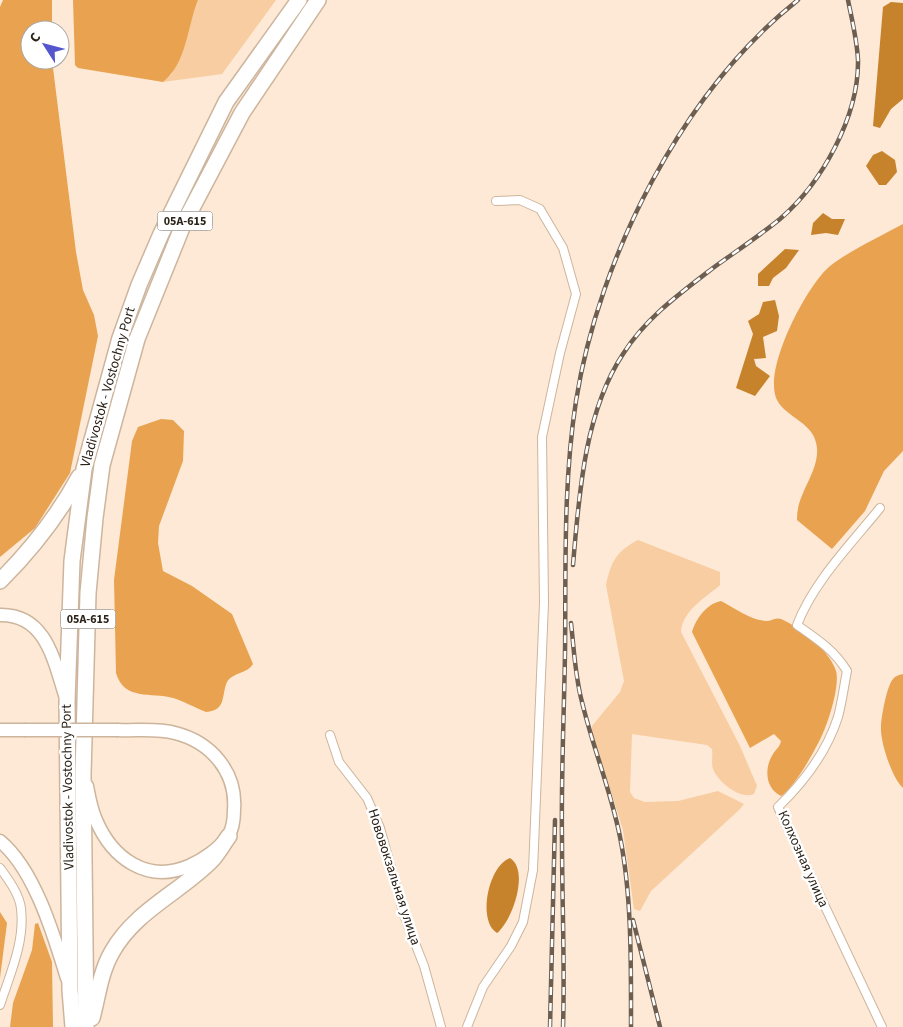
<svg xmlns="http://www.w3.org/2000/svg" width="903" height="1027" font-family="'Source Sans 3',sans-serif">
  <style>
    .green { fill: #f8cda1 }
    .forest { fill: #e9a250 }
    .water { fill: #c7822c }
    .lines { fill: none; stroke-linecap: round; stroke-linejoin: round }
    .street-casing { stroke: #cdb59d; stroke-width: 10 }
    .primary-casing { stroke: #cdb59d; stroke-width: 15 }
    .highway-casing { stroke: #cdb59d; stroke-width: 18 }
    .street { stroke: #fff; stroke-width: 8 }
    .primary { stroke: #fff; stroke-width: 12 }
    .highway { stroke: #fff; stroke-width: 15 }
    .rail-casing { stroke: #6c5f52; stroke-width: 4.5 }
    .rail { stroke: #fff; stroke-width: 2.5; stroke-dasharray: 8; stroke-linecap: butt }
    .primary-bridge-casing { stroke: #cdb59d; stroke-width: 15; stroke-linecap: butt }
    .primary-bridge { stroke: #fff; stroke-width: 12 }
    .labels { text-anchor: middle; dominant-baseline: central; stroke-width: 5; stroke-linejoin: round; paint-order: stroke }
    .shield { fill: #fff; stroke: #6b645d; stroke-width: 1 }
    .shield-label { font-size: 12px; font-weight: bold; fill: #2b2218 }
    .street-label { font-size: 14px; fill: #2b2218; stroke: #fff }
  </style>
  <rect width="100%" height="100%" fill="#fde9d5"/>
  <!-- green -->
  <g class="green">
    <path d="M 198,0 L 276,0 L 222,74 L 163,82 L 172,74 Z"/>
    <path d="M 638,540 L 720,572 L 720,585 C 705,598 682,611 681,632 L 740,746 L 757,786 L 754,794 C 740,800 718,782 713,769 C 711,763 713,755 712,749 L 707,745 L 632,734 L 630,792 L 634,798 L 645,802 L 678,801 L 718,791 L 744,804 L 739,810 L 651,891 L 640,911 L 634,909 L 623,830 L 592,732 L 592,726 L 620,692 L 624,681 L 606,585 C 611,561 617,551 638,540 Z"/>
  </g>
  <!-- forest -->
  <g class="forest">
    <path d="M 3,0 L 52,0 L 52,30 L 30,30 L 30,60 L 52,60 L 76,252 L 83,290 L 94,315 L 98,336 L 70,473 L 35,528 L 0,557 L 0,7 Z"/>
    <path d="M 73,0 L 198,0 C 187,27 187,63 163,82 L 78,68 L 75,65 Z"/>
    <path d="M 903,224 L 903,451 L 884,471 L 865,511 L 832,549 L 797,520 C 796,494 819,473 817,448 C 815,422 787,419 777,400 C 762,370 807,285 830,266 C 849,251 881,236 903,224 Z"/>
    <path d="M 161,419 L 173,420 L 184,431 L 183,461 L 159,526 L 158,543 L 163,571 L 192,586 L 232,614 L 253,664 C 247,674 233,672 227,682 C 221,696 227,710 206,712 C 195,708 184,701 173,698 C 151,692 124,701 116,673 L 114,580 L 132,441 L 138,427 Z"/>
    <path d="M 721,601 C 735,608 750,620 766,621 C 772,621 775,617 781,619 C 800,627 829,650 836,671 C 840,685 829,720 823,733 C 816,749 795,787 781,796 C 765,788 764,768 773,754 C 776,749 780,747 781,741 L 774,734 L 750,748 L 692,632 C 696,619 706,604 721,601 Z"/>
    <path d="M 903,674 L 903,788 C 892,778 880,742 881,727 C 881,718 887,685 893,679 C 895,676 899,675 903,674 Z"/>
    <path d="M 0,912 L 7,923 L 0,978 Z"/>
    <path d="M 38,923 L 52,962 L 53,1027 L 10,1027 L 13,1003 L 32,950 L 35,924 Z"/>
  </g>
  <!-- water -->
  <g class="water">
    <path d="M 891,2 L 903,3 L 903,99 L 891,109 L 880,128 L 873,126 L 883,7 Z"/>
    <path d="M 882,151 L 895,160 L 897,172 L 886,185 L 879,185 L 866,166 L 873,155 Z"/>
    <path d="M 823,213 L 832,219 L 845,219 L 838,235 L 826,233 L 811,235 L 813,223 Z"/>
    <path d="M 785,249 L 799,250 L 786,268 L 773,278 L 769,286 L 758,286 L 758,274 Z"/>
    <path d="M 775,300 L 779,316 L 777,331 L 763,337 L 766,358 L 754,359 L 756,366 L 770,376 L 755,396 L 736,388 L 753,334 L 748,321 L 759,314 L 763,302 Z"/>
    <path d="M 510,858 C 530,871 512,921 497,933 C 477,921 488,866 510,858 Z"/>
  </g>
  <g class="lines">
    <defs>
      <g id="street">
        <path d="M 880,508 C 851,544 814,581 797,625 C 817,639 834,650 847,671 C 844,686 842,702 838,717 C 827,751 803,783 778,807 L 882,1027"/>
        <path d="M 330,735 L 339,762 L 367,798 L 380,828 L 404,915 L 424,966 L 441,1027"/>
        <path d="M 0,868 C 8,879 20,895 21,909 C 25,942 10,974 0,1005"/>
        <path d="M 467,1027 L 483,987 L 511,946 L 523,922 L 533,870 L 544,603 L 542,437 L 560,353 L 576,294 L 563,248 L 540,209 L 520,200 L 496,201"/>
      </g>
      <g id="primary">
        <path d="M 0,615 C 46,614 54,661 65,695"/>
        <path d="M 0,730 L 24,730"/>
        <path d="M 87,786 C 89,797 91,809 96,820 C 112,858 147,884 189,866 C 203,860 219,849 228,836 C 233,829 234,818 234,810 C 237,772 211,742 175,733 C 157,728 136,731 118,730"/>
        <path d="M 0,841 C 35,870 54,936 67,978"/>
      </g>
      <g id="highway">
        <path d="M 0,581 C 31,550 58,516 79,477"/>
        <path d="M 92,1018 C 98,996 100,973 112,952 C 135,911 179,893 211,861 C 218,854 223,844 229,836"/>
        <path d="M 73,1027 L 70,990 L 67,701 L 72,561 L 84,469 L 120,338 L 139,285 L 161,234 L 226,102 L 299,0"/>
        <path d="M 86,1027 L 83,774 L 88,593 L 95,518 L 102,465 L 137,339 L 183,225 L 242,113 L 318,0"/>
      </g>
    </defs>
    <!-- street casing -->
    <use href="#street" class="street-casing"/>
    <!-- primary casing -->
    <use href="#primary" class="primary-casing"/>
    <!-- highway casing -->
    <use href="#highway" class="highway-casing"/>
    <!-- street -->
    <use href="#street" class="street"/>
    <!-- primary -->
    <use href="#primary" class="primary"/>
    <!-- highway -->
    <use href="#highway" class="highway"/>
    <defs>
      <g id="rail">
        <path d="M 573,565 C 579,496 584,413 623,354 C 646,318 679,294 713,268 C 735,252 759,236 780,219 C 822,183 859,116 858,60 C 857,40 852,20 848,0"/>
        <path d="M 571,623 C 574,649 575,676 582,702 C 593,748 611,791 620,837 C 632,895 631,968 631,1027"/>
        <path d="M 633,920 L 660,1027"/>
        <path d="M 550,1027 L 555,820"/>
        <path d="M 563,1027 C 565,965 562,903 562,840 C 561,778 564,716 565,653 C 566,570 563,484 576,401 C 599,257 682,92 798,0"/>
      </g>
    </defs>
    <!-- rail casing -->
    <use href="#rail" class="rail-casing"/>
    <!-- rail -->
    <use href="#rail" class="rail"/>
    <defs>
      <path id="primary-bridge" d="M 24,730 L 118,730"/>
    </defs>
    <!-- primary-bridge casing -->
    <use href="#primary-bridge" class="primary-bridge-casing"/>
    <!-- primary-bridge -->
    <use href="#primary-bridge" class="primary-bridge"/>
  </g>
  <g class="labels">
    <!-- shield labels -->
    <g class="shield">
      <rect x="157.5" y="211.5" width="55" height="19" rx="4"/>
      <rect x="60.5" y="609.5" width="55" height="19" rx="4"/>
    </g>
    <g class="shield-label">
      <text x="185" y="221">05А-615</text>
      <text x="88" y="619">05А-615</text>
    </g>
    <!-- street labels -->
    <g class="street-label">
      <text transform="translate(108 387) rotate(-74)">Vladivostok - Vostochny Port</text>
      <text transform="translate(68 787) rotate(-91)">Vladivostok - Vostochny Port</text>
      <text transform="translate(803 859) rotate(66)">Колхозная улица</text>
      <text transform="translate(394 877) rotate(72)">Нововокзальная улица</text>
    </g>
  </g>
  <!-- north arrow -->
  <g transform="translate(45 45) rotate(306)"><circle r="24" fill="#ffffff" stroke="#aaa7a3"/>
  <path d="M0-4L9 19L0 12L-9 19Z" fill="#5456cd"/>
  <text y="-8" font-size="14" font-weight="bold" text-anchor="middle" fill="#2b2218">С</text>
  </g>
</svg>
